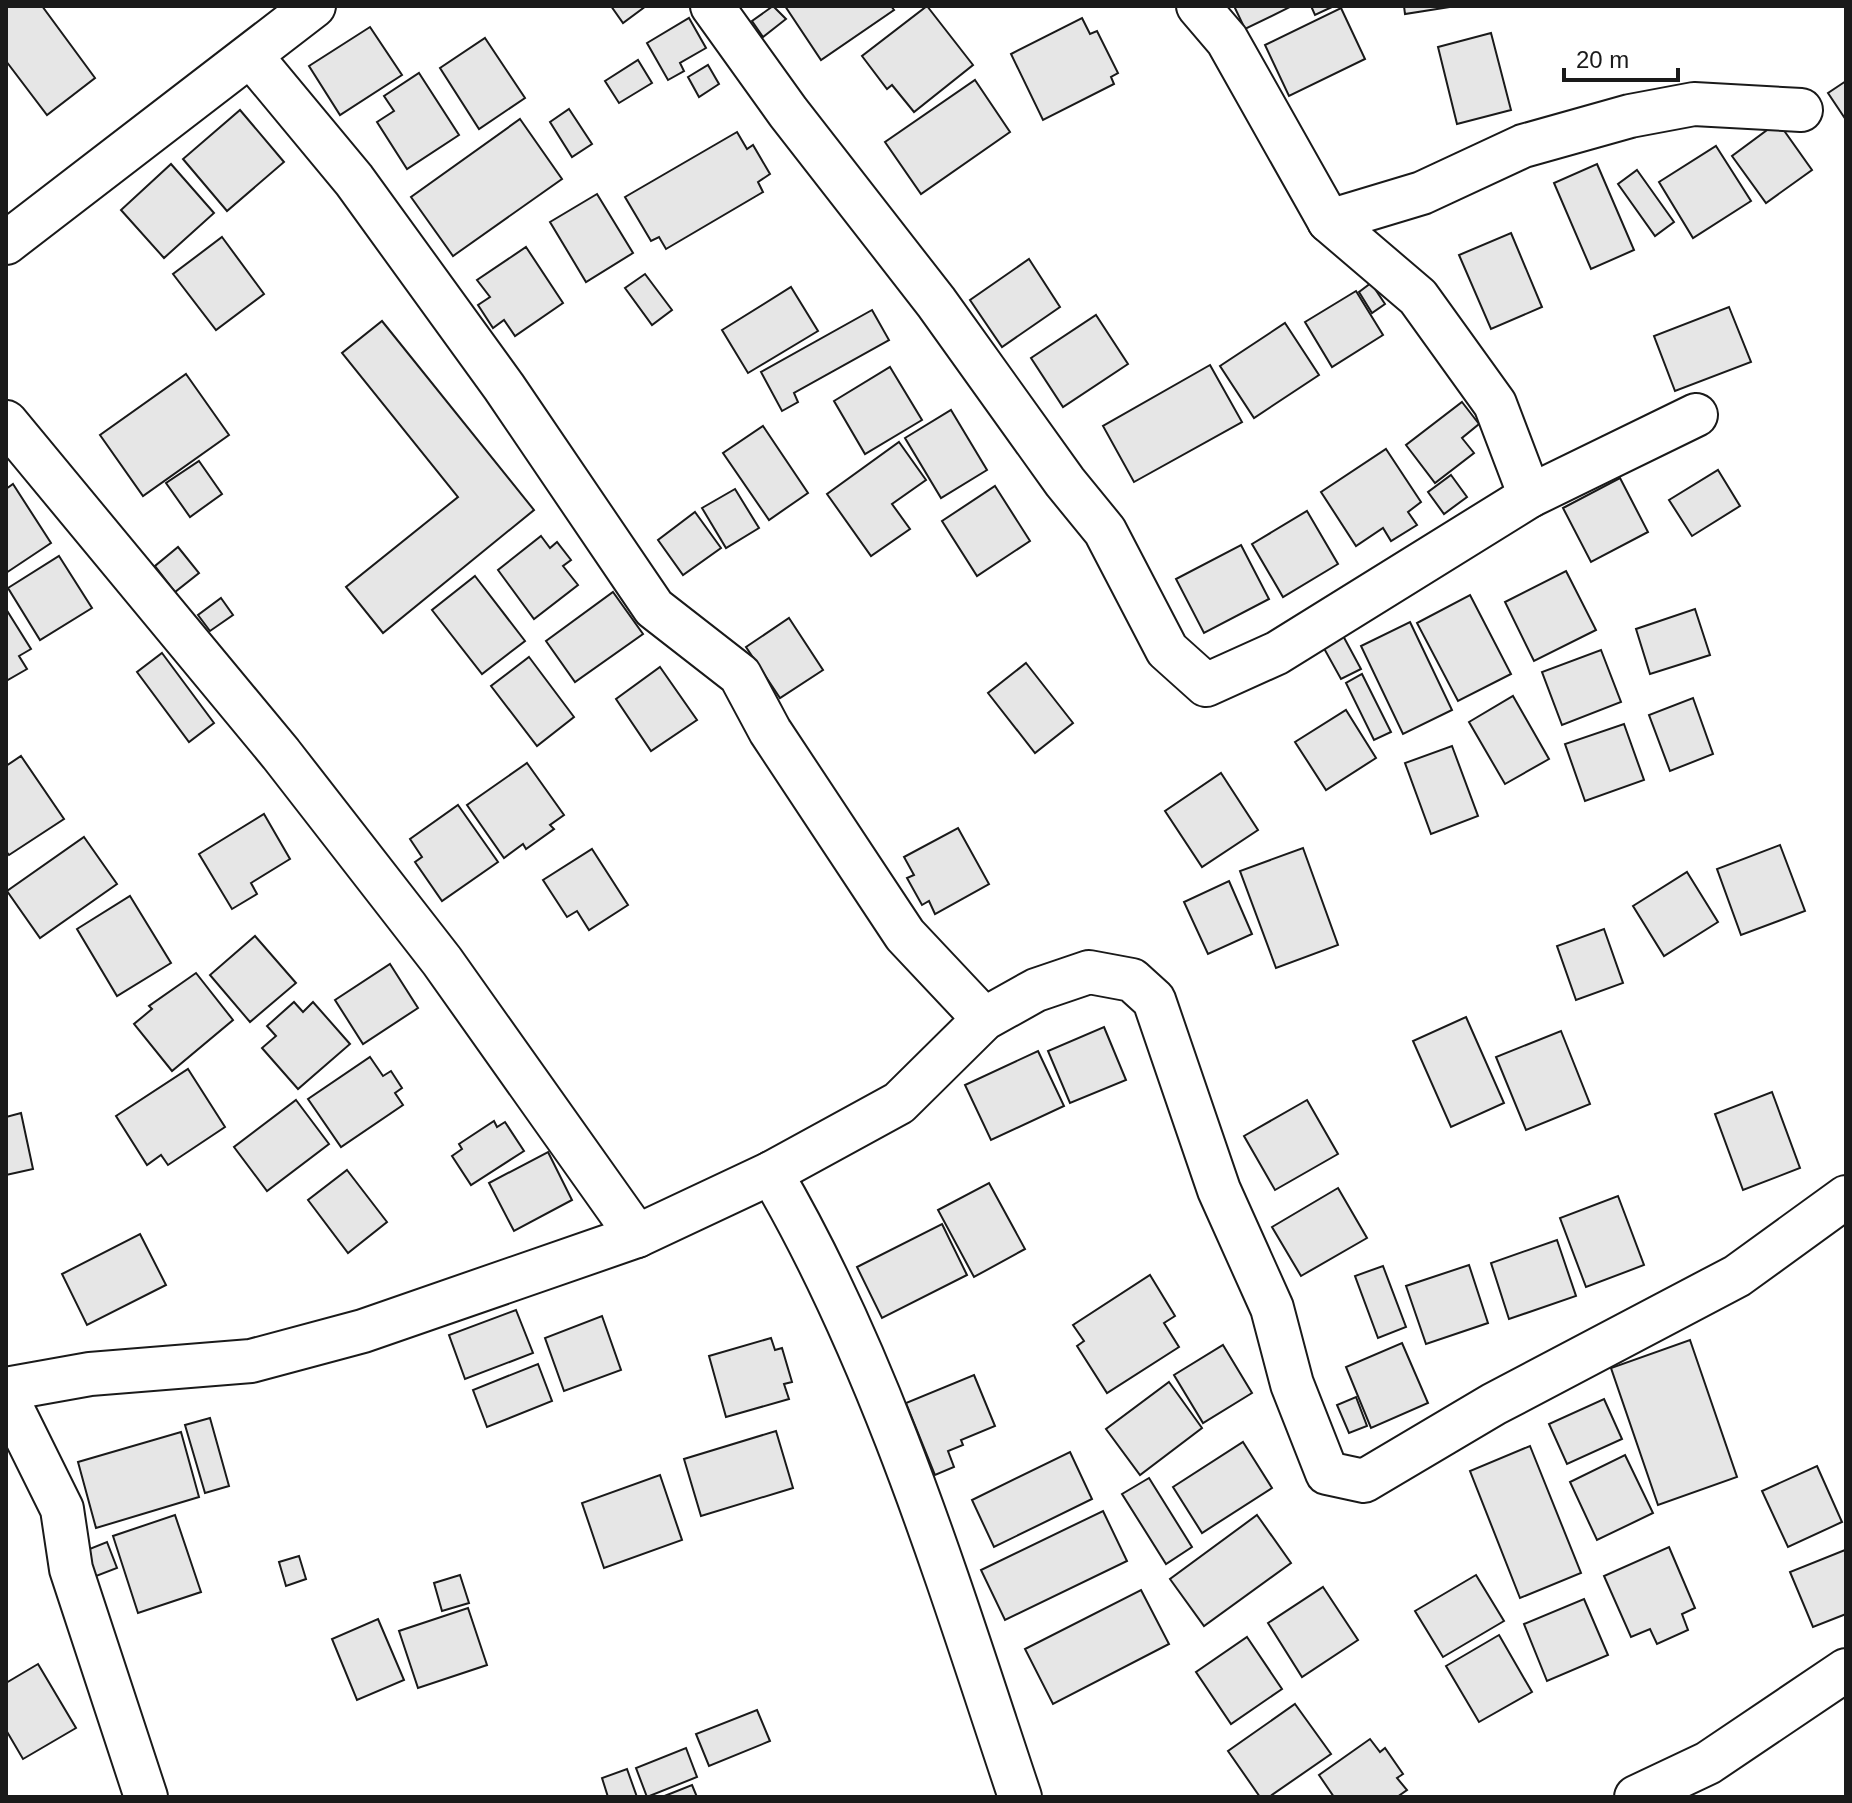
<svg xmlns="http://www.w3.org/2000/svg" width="1852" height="1803" font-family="Arial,sans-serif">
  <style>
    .building { fill: #e6e6e6; stroke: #1a1a1a; stroke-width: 2 }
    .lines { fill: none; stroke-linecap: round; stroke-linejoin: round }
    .minor-casing { stroke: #1a1a1a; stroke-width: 46 }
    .minor { stroke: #fff; stroke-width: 42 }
  </style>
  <rect width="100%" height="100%" fill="#fff"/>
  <!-- building -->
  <g class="building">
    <path d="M 6,6 L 42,6 L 95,78 L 47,115 L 6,61 Z"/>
    <path d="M 611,6 L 646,6 L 623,23 Z"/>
    <path d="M 773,6 L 786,19 L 763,37 L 752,21 Z"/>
    <path d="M 785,6 L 891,6 L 894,10 L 821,60 Z"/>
    <path d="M 927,6 L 973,65 L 914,112 L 892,85 L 887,89 L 862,56 Z"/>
    <path d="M 1234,6 L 1290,6 L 1290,7 L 1245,29 Z"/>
    <path d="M 1311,6 L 1334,6 L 1315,15 Z"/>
    <path d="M 1404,6 L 1456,6 L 1405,14 Z"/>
    <path d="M 1341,8 L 1365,59 L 1289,96 L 1265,45 Z"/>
    <path d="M 689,18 L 706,48 L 680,63 L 684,71 L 668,80 L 647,43 Z"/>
    <path d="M 1082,18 L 1090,34 L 1097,31 L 1118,73 L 1111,77 L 1114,84 L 1043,120 L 1011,54 Z"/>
    <path d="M 370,27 L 402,75 L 340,115 L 309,66 Z"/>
    <path d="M 1491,33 L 1511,110 L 1457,124 L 1438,47 Z"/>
    <path d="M 485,38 L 525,98 L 479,129 L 440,68 Z"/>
    <path d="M 638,60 L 652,83 L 619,103 L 605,81 Z"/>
    <path d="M 708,65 L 719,84 L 699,97 L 688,77 Z"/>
    <path d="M 419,73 L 459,135 L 407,169 L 377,122 L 394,111 L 384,96 Z"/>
    <path d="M 975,80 L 1010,132 L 921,194 L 885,142 Z"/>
    <path d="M 1846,81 L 1846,120 L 1828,93 Z"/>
    <path d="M 569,109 L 592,144 L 572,157 L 550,122 Z"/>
    <path d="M 240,110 L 284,162 L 227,211 L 183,159 Z"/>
    <path d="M 520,119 L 562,179 L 453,256 L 411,197 Z"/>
    <path d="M 1778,122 L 1812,170 L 1766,203 L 1732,156 Z"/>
    <path d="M 737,132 L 747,149 L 753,145 L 770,174 L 758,182 L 763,192 L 666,249 L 659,237 L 651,241 L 625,197 Z"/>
    <path d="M 1716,146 L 1751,201 L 1693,238 L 1659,182 Z"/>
    <path d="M 171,164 L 214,213 L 164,258 L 121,210 Z"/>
    <path d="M 1597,164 L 1634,250 L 1591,269 L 1554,183 Z"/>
    <path d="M 1637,170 L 1674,222 L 1655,236 L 1618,184 Z"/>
    <path d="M 597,194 L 633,253 L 586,282 L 550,222 Z"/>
    <path d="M 1511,233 L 1542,307 L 1491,329 L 1459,255 Z"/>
    <path d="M 222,237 L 264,294 L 216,330 L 173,274 Z"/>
    <path d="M 526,247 L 563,303 L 515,336 L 504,320 L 493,328 L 478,305 L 490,297 L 477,280 Z"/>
    <path d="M 1029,259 L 1060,307 L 1002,347 L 970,300 Z"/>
    <path d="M 645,274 L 672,310 L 652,325 L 625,288 Z"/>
    <path d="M 1371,283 L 1385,304 L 1372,313 L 1359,292 Z"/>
    <path d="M 791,287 L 818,331 L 748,373 L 722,330 Z"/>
    <path d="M 1356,291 L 1383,335 L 1332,367 L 1305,322 Z"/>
    <path d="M 1729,307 L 1751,362 L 1675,391 L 1654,336 Z"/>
    <path d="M 872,310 L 889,340 L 794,393 L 798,402 L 782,411 L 761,372 Z"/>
    <path d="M 1096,315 L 1128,364 L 1063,407 L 1031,358 Z"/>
    <path d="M 382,321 L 534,510 L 383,633 L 346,587 L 458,497 L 342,353 Z"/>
    <path d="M 1285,323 L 1319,375 L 1254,418 L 1220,366 Z"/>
    <path d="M 1210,365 L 1242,422 L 1134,482 L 1103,426 Z"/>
    <path d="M 890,367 L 922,420 L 865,454 L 834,401 Z"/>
    <path d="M 186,374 L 229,435 L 143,496 L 100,435 Z"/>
    <path d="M 1462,402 L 1479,424 L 1462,438 L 1474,453 L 1435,483 L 1406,445 Z"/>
    <path d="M 951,410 L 987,470 L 941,498 L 905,438 Z"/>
    <path d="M 763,426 L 808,493 L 769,520 L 723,453 Z"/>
    <path d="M 899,442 L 926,480 L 892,504 L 910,529 L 871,556 L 827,494 Z"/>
    <path d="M 1386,449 L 1421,502 L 1408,512 L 1417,525 L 1391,541 L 1383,528 L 1356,546 L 1321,492 Z"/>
    <path d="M 199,461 L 222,494 L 190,517 L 166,483 Z"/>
    <path d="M 1718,470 L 1740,506 L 1692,536 L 1669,500 Z"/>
    <path d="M 1451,475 L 1467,497 L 1444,514 L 1428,492 Z"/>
    <path d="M 1620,478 L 1648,532 L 1591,562 L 1563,508 Z"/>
    <path d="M 13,484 L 51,543 L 6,573 L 6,489 Z"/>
    <path d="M 995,486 L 1030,541 L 977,576 L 942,521 Z"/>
    <path d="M 735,489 L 759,528 L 726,548 L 702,508 Z"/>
    <path d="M 1307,511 L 1338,564 L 1283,597 L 1252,544 Z"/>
    <path d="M 695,512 L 721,548 L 683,575 L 658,540 Z"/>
    <path d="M 541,536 L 550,548 L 557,542 L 571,560 L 563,566 L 578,585 L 534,619 L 498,570 Z"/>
    <path d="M 1241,545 L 1269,599 L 1204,633 L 1176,579 Z"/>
    <path d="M 178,547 L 199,573 L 175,592 L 155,566 Z"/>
    <path d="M 59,556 L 92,608 L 40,640 L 8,588 Z"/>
    <path d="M 1566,571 L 1596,630 L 1534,661 L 1505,602 Z"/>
    <path d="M 475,576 L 525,641 L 482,674 L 432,610 Z"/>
    <path d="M 613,592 L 643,634 L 575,682 L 546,641 Z"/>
    <path d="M 1470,595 L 1511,674 L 1458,701 L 1417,623 Z"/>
    <path d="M 221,598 L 233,615 L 210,631 L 198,615 Z"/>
    <path d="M 6,609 L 31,649 L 19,656 L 27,669 L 6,681 Z"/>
    <path d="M 1695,609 L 1710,655 L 1650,674 L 1636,629 Z"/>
    <path d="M 789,618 L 823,670 L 780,698 L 746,647 Z"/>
    <path d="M 1410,622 L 1452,710 L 1403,734 L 1361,646 Z"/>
    <path d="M 1341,632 L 1361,669 L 1341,679 L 1321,643 Z"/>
    <path d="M 1601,650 L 1621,702 L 1562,725 L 1542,672 Z"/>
    <path d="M 162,653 L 214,723 L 189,742 L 137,672 Z"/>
    <path d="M 529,657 L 574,717 L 537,746 L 491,686 Z"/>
    <path d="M 1026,663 L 1073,723 L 1035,753 L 988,693 Z"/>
    <path d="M 660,667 L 697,720 L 651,751 L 616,699 Z"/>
    <path d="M 1362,674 L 1391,732 L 1374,740 L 1346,683 Z"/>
    <path d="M 1513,696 L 1549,759 L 1505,784 L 1469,722 Z"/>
    <path d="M 1693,698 L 1713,754 L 1670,771 L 1649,715 Z"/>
    <path d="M 1346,710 L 1376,758 L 1326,790 L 1295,742 Z"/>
    <path d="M 1624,724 L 1644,780 L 1585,801 L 1565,744 Z"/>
    <path d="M 1452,746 L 1478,816 L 1431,834 L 1405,763 Z"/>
    <path d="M 21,756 L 64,819 L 9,855 L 6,851 L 6,766 Z"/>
    <path d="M 527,763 L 564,815 L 550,825 L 554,829 L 526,849 L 523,844 L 504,858 L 467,805 Z"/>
    <path d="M 1221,773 L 1258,830 L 1202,867 L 1165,811 Z"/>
    <path d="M 458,805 L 498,862 L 442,901 L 415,862 L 422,857 L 410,839 Z"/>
    <path d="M 264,814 L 290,859 L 251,883 L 257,894 L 232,909 L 199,854 Z"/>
    <path d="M 958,828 L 989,884 L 935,914 L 929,901 L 922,905 L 907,878 L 914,875 L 904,857 Z"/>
    <path d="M 84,837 L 117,884 L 40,938 L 7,891 Z"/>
    <path d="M 1780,845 L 1805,911 L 1741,935 L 1717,869 Z"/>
    <path d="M 1303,848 L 1338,945 L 1276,968 L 1240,871 Z"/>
    <path d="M 592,849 L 628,905 L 589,930 L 577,911 L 567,917 L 543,880 Z"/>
    <path d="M 1687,872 L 1718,922 L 1664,956 L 1633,906 Z"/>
    <path d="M 1229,881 L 1252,934 L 1208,954 L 1184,902 Z"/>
    <path d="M 130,896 L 171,963 L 117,996 L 77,929 Z"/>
    <path d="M 1604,929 L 1623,983 L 1576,1000 L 1557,946 Z"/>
    <path d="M 255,936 L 296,983 L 250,1022 L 210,975 Z"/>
    <path d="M 390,964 L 418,1008 L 363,1044 L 335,1000 Z"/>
    <path d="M 196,973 L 233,1020 L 172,1071 L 134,1024 L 152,1009 L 149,1006 Z"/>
    <path d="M 294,1002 L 303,1012 L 313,1002 L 350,1044 L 298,1089 L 262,1048 L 276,1036 L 267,1026 Z"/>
    <path d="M 1466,1017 L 1504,1103 L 1451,1127 L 1413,1041 Z"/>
    <path d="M 1104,1027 L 1126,1080 L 1070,1103 L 1048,1051 Z"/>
    <path d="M 1561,1031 L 1590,1104 L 1526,1130 L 1496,1057 Z"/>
    <path d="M 1038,1051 L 1064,1106 L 991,1140 L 965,1085 Z"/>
    <path d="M 370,1057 L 383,1076 L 391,1071 L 402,1088 L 395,1093 L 403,1105 L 341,1147 L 308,1099 Z"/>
    <path d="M 188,1069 L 225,1127 L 168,1165 L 161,1155 L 147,1165 L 116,1116 Z"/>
    <path d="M 1772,1092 L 1800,1168 L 1743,1190 L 1715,1114 Z"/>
    <path d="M 296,1100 L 329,1144 L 267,1191 L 234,1147 Z"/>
    <path d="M 1307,1100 L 1338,1154 L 1275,1190 L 1244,1136 Z"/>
    <path d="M 21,1113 L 33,1169 L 6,1175 L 6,1117 Z"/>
    <path d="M 494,1121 L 497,1127 L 505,1122 L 524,1151 L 471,1185 L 452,1156 L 462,1149 L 459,1144 Z"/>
    <path d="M 548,1152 L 572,1200 L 514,1231 L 489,1183 Z"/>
    <path d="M 347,1170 L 387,1222 L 348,1253 L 308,1200 Z"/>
    <path d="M 989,1183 L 1025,1249 L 974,1277 L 938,1210 Z"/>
    <path d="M 1338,1188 L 1367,1238 L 1301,1276 L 1272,1227 Z"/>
    <path d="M 1618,1196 L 1644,1265 L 1586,1287 L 1560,1218 Z"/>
    <path d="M 942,1224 L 967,1275 L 882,1318 L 857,1267 Z"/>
    <path d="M 140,1234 L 166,1285 L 87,1325 L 62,1274 Z"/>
    <path d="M 1557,1240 L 1576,1296 L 1509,1319 L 1491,1263 Z"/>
    <path d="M 1469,1265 L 1488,1323 L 1426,1344 L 1406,1286 Z"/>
    <path d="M 1383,1266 L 1406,1327 L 1378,1338 L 1355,1276 Z"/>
    <path d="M 1150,1275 L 1175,1316 L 1164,1323 L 1179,1347 L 1107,1393 L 1077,1346 L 1084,1341 L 1073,1325 Z"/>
    <path d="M 516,1310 L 533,1353 L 465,1379 L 449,1335 Z"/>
    <path d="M 602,1316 L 621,1370 L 564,1391 L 545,1338 Z"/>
    <path d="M 771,1338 L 775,1350 L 782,1348 L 792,1382 L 784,1384 L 789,1399 L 726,1417 L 709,1356 Z"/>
    <path d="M 1690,1340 L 1737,1477 L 1658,1505 L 1611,1368 Z"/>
    <path d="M 1402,1343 L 1428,1403 L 1371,1428 L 1346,1367 Z"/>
    <path d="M 1223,1345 L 1252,1393 L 1203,1423 L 1174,1375 Z"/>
    <path d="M 538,1364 L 552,1401 L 487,1427 L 473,1390 Z"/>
    <path d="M 974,1375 L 995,1426 L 961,1440 L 963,1445 L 948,1451 L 954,1467 L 935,1475 L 906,1403 Z"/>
    <path d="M 1169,1382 L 1202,1428 L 1140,1475 L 1106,1429 Z"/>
    <path d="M 1356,1397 L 1367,1426 L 1349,1433 L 1337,1405 Z"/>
    <path d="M 1604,1399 L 1622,1439 L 1567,1464 L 1549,1424 Z"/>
    <path d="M 210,1418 L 229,1486 L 205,1493 L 185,1425 Z"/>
    <path d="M 776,1431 L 793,1488 L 701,1516 L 684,1459 Z"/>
    <path d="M 181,1432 L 199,1497 L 96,1528 L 78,1462 Z"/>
    <path d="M 1243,1442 L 1272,1488 L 1202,1533 L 1173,1487 Z"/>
    <path d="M 1530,1446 L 1581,1573 L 1520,1598 L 1470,1471 Z"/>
    <path d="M 1070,1452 L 1092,1499 L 994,1547 L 972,1500 Z"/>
    <path d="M 1625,1455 L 1653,1513 L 1597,1540 L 1570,1482 Z"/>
    <path d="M 1817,1466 L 1842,1522 L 1788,1547 L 1762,1491 Z"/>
    <path d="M 660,1475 L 682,1540 L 604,1568 L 582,1503 Z"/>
    <path d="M 1149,1478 L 1192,1547 L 1166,1564 L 1122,1494 Z"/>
    <path d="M 1103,1511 L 1127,1561 L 1005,1620 L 981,1570 Z"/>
    <path d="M 175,1515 L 201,1592 L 138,1613 L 113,1536 Z"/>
    <path d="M 1257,1515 L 1291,1563 L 1204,1626 L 1170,1579 Z"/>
    <path d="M 107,1542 L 117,1568 L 91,1578 L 82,1552 Z"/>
    <path d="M 1669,1547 L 1695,1608 L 1682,1614 L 1688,1630 L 1657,1644 L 1650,1629 L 1631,1637 L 1604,1576 Z"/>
    <path d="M 1845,1550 L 1846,1614 L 1813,1627 L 1790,1572 Z"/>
    <path d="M 299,1556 L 306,1579 L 286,1586 L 279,1562 Z"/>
    <path d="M 460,1575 L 469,1603 L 442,1611 L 434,1583 Z"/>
    <path d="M 1476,1575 L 1504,1621 L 1443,1657 L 1415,1611 Z"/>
    <path d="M 1323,1587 L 1358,1640 L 1302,1677 L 1268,1623 Z"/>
    <path d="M 1141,1590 L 1169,1644 L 1053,1704 L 1025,1649 Z"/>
    <path d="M 1584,1599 L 1608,1655 L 1547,1681 L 1524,1624 Z"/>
    <path d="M 468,1608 L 487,1665 L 418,1688 L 399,1631 Z"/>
    <path d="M 378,1619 L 404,1680 L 357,1700 L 332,1639 Z"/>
    <path d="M 1499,1635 L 1532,1692 L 1479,1722 L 1446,1666 Z"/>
    <path d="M 1247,1637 L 1282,1689 L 1231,1724 L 1196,1672 Z"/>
    <path d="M 38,1664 L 76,1728 L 23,1759 L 6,1730 L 6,1683 Z"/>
    <path d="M 1295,1704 L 1331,1754 L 1269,1797 L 1260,1797 L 1228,1751 Z"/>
    <path d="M 757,1710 L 770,1741 L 709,1766 L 696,1734 Z"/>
    <path d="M 1370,1739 L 1380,1752 L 1385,1748 L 1403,1774 L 1397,1778 L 1407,1790 L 1397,1797 L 1334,1797 L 1319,1775 Z"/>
    <path d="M 686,1748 L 697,1777 L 647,1797 L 636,1768 Z"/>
    <path d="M 627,1769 L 637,1797 L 608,1797 L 602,1778 Z"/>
    <path d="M 692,1785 L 697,1797 L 662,1797 Z"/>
  </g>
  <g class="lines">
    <defs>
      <g id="minor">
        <path d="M 712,6 L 788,112 L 936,302 L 1065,482 L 1105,531 L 1167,650 L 1206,685 L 1277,653 L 1530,496 L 1696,415"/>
        <path d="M 1198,6 L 1227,40 L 1329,221 L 1418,297 L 1495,404 L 1530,496"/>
        <path d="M 251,56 L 354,180 L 504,387 L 654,608 L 740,675 L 770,731 L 905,935 L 984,1019"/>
        <path d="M 1329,221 L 1422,193 L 1523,146 L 1630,116 L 1694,104 L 1801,110"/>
        <path d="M 6,243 L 314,6"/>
        <path d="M 6,422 L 281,754 L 442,961 L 637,1236"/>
        <path d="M 771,1173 C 883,1364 950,1588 1020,1797"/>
        <path d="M 6,1389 L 90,1374 L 251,1361 L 363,1331 L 637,1236 L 771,1173 L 899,1103 L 984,1019 L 1036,990 L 1089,972 L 1132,980 L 1154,1000 L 1219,1190 L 1272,1308 L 1292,1384 L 1327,1473 L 1364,1481 L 1494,1404 L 1737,1276 L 1846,1197"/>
        <path d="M 6,1396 L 62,1509 L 71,1569 L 146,1797"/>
        <path d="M 1636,1797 L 1708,1763 L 1846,1670"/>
      </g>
    </defs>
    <!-- minor casing -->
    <use href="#minor" class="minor-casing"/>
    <!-- minor -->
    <use href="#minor" class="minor"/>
  </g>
  <!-- border -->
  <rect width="1852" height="1803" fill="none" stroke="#1a1a1a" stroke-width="16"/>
  <!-- scale -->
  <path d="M1564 68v12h114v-12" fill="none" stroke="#1a1a1a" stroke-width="4"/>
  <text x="1576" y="68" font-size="24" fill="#1a1a1a" stroke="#ffffff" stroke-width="6" paint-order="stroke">20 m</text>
</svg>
